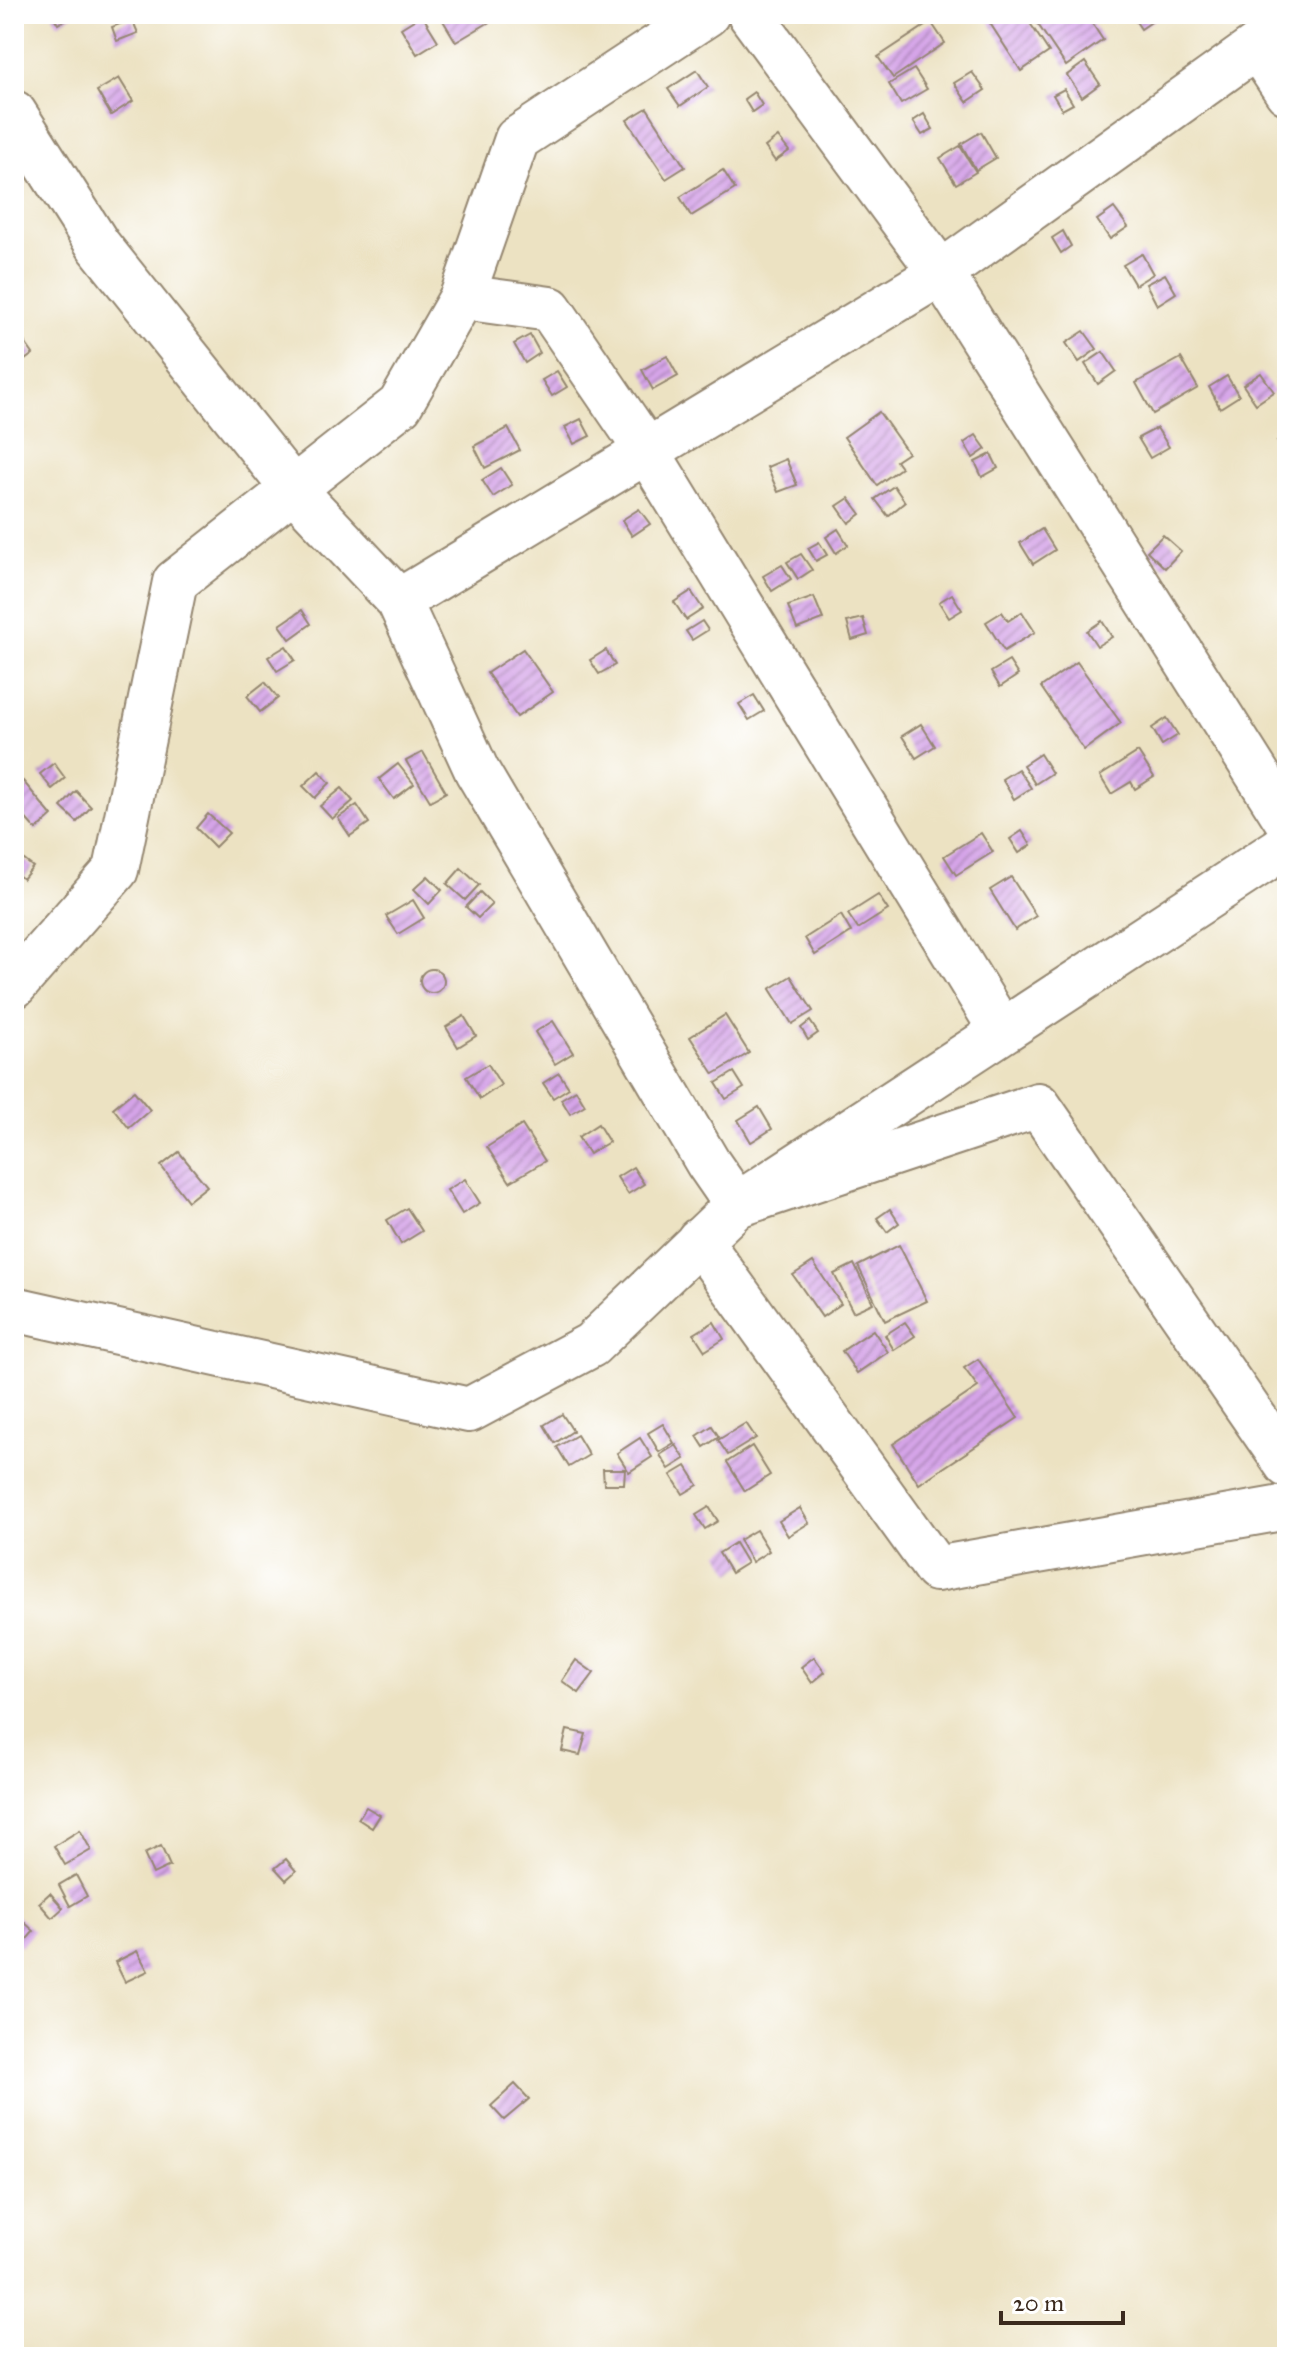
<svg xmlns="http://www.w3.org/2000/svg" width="1301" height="2371" font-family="'IM FELL Great Primer',serif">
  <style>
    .building { fill: url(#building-hatch) }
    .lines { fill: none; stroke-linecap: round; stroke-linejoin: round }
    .minor-casing { stroke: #948670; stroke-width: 48 }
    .minor { stroke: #fff; stroke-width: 44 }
  </style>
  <defs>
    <pattern id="building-hatch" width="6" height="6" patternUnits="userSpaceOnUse" patternTransform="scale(2)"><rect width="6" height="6" fill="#d5a4e8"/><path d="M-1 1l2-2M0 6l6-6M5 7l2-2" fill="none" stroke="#ae86bb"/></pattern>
  </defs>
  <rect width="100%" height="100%" fill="#fff"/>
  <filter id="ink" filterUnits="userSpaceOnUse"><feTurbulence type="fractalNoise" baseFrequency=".0125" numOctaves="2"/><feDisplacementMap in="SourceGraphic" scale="16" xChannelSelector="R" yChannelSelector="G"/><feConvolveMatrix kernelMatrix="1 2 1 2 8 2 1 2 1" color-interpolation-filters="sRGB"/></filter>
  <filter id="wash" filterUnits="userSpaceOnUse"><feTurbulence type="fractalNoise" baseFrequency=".006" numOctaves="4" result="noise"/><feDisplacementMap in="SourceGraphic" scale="32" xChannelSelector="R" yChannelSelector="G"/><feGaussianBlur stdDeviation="1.8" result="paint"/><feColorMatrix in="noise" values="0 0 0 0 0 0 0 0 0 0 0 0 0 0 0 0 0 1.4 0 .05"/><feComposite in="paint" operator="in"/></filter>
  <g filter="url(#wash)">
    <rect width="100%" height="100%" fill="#ece2c2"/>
    <g id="blocks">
      <!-- building -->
      <g class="building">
        <path d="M 52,14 L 74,14 L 58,24 Z"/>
        <path d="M 439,14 L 496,14 L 498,17 L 456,42 Z"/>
        <path d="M 984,14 L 1024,14 L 1049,52 L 1021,71 Z"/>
        <path d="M 1031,14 L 1086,14 L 1103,40 L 1066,66 Z"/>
        <path d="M 1131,14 L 1158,14 L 1160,16 L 1141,29 Z"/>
        <path d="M 422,15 L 438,41 L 417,54 L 401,28 Z"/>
        <path d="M 132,19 L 138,33 L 117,41 L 112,27 Z"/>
        <path d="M 931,22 L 945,43 L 893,78 L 878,57 Z"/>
        <path d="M 1085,62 L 1100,84 L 1082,97 L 1067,75 Z"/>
        <path d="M 914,69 L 927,89 L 901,104 L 889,84 Z"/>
        <path d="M 697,70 L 708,87 L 680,106 L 668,89 Z"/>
        <path d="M 972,72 L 985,90 L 967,102 L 954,83 Z"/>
        <path d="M 119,78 L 133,101 L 111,115 L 97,91 Z"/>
        <path d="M 1064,89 L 1073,104 L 1062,110 L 1053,95 Z"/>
        <path d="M 754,92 L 762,105 L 752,112 L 744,99 Z"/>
        <path d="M 647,108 L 685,167 L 666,179 L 627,120 Z"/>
        <path d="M 924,114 L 933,129 L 922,135 L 913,121 Z"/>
        <path d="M 981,132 L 996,158 L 976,170 L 961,144 Z"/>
        <path d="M 778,137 L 789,151 L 775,161 L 765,147 Z"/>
        <path d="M 960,146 L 976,172 L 956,184 L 940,158 Z"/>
        <path d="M 723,170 L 735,189 L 691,216 L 680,197 Z"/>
        <path d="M 1114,208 L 1128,227 L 1110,239 L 1097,220 Z"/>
        <path d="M 1063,231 L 1071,246 L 1061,253 L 1052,238 Z"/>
        <path d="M 1142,254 L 1153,274 L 1135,285 L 1123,265 Z"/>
        <path d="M 1165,274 L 1176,293 L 1157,305 L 1146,284 Z"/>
        <path d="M 1084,331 L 1097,349 L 1079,362 L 1066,343 Z"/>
        <path d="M 19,334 L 33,354 L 14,368 L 14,338 Z"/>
        <path d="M 530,335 L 540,353 L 525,363 L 514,344 Z"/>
        <path d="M 1103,352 L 1116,371 L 1098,384 L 1085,364 Z"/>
        <path d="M 667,356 L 678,376 L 653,390 L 642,370 Z"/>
        <path d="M 1181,358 L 1198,388 L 1153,414 L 1136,383 Z"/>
        <path d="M 557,371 L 567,387 L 552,396 L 542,380 Z"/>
        <path d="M 1261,373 L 1274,392 L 1256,404 L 1243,385 Z"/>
        <path d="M 1227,376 L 1239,396 L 1220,408 L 1209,387 Z"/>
        <path d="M 879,412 L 908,453 L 896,461 L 901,468 L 877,485 L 844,437 Z"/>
        <path d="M 581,419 L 590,436 L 574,444 L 565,427 Z"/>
        <path d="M 508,428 L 520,450 L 485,468 L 474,446 Z"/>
        <path d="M 1157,428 L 1169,447 L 1150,458 L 1138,438 Z"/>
        <path d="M 976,435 L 986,449 L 973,458 L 964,443 Z"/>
        <path d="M 1287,436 L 1287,458 L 1277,441 Z"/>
        <path d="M 991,454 L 998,468 L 982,477 L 975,462 Z"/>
        <path d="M 786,459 L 797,485 L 778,492 L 767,467 Z"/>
        <path d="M 501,468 L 512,485 L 493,497 L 482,480 Z"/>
        <path d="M 894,486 L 905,502 L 888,516 L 875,499 Z"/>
        <path d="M 849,498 L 861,514 L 849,523 L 837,506 Z"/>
        <path d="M 639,509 L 650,524 L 632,536 L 622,520 Z"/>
        <path d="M 838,529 L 848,545 L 836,553 L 826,537 Z"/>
        <path d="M 1042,529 L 1055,550 L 1033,564 L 1020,543 Z"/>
        <path d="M 1163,535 L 1181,551 L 1165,568 L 1147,551 Z"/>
        <path d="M 819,542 L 827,555 L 816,561 L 808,548 Z"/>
        <path d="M 801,554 L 812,570 L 798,579 L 787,562 Z"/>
        <path d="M 782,565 L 791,579 L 772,591 L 763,576 Z"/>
        <path d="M 691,591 L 703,609 L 686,620 L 674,602 Z"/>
        <path d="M 952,594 L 962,610 L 949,618 L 939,602 Z"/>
        <path d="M 814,597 L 823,619 L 797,629 L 788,606 Z"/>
        <path d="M 302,610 L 311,624 L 290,639 L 280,625 Z"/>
        <path d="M 1002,612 L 1008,621 L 1022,612 L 1035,632 L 1004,651 L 986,622 Z"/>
        <path d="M 863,618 L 868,635 L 852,640 L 847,622 Z"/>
        <path d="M 702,621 L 708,630 L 692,640 L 686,631 Z"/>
        <path d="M 1102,621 L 1112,637 L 1097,646 L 1087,631 Z"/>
        <path d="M 286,646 L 295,660 L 277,671 L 268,657 Z"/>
        <path d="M 523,649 L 553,692 L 517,717 L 487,673 Z"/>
        <path d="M 606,650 L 615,665 L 599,674 L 590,660 Z"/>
        <path d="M 1009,661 L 1018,675 L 1000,687 L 991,672 Z"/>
        <path d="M 1077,662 L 1121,723 L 1084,750 L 1041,687 Z"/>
        <path d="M 265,682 L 278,698 L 260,712 L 247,696 Z"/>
        <path d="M 754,695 L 764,711 L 749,720 L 739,704 Z"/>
        <path d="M 1167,718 L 1178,735 L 1162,745 L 1152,728 Z"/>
        <path d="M 921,724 L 935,746 L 916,758 L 902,736 Z"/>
        <path d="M 423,752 L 446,792 L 430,801 L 406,761 Z"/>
        <path d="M 1138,752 L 1154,777 L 1135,789 L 1131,782 L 1111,794 L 1100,776 Z"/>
        <path d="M 1040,754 L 1052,773 L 1035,784 L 1023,765 Z"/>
        <path d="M 54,763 L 65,778 L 52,789 L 40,774 Z"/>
        <path d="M 398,764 L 414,784 L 394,799 L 379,779 Z"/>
        <path d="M 1018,769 L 1031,788 L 1014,799 L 1002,779 Z"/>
        <path d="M 319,771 L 330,783 L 315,798 L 303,786 Z"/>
        <path d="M 23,781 L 52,816 L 36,830 L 14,805 L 14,789 Z"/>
        <path d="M 342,788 L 353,801 L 332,819 L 320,806 Z"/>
        <path d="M 76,791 L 91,807 L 77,822 L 61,807 Z"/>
        <path d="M 357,805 L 369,823 L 350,836 L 338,818 Z"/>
        <path d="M 208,814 L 229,833 L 215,847 L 196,828 Z"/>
        <path d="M 1022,831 L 1031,845 L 1019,853 L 1010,839 Z"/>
        <path d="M 981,833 L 993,852 L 956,875 L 944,856 Z"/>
        <path d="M 14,852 L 33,867 L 23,879 L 14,872 Z"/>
        <path d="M 461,868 L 479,885 L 465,900 L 447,884 Z"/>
        <path d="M 428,876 L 442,890 L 429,904 L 414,889 Z"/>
        <path d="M 1011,877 L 1036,916 L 1015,930 L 990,890 Z"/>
        <path d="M 480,892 L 492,904 L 478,918 L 466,907 Z"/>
        <path d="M 878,895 L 888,910 L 858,929 L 848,914 Z"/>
        <path d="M 413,900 L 424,918 L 398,934 L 386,916 Z"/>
        <path d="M 841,915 L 851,932 L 815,955 L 805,938 Z"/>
        <circle cx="432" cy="981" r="12"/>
        <path d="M 791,976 L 813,1011 L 792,1024 L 770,989 Z"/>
        <path d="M 725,1015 L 749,1053 L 714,1074 L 690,1037 Z"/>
        <path d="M 464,1016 L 476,1036 L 458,1047 L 446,1027 Z"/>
        <path d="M 553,1021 L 573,1053 L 555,1064 L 535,1032 Z"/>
        <path d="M 810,1021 L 818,1033 L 808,1040 L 801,1028 Z"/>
        <path d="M 488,1064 L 501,1085 L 480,1099 L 466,1077 Z"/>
        <path d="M 734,1072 L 744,1088 L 726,1099 L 716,1083 Z"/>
        <path d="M 559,1073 L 569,1088 L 553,1098 L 543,1083 Z"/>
        <path d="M 576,1090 L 585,1105 L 570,1114 L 561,1099 Z"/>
        <path d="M 134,1091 L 150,1110 L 129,1128 L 113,1108 Z"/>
        <path d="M 759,1107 L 772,1129 L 751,1142 L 738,1120 Z"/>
        <path d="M 598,1124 L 609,1142 L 589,1154 L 578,1137 Z"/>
        <path d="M 522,1125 L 545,1161 L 510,1182 L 487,1147 Z"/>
        <path d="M 179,1152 L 207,1186 L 188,1201 L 161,1166 Z"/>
        <path d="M 633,1167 L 644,1184 L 628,1194 L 617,1177 Z"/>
        <path d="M 465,1179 L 480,1203 L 462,1214 L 447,1190 Z"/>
        <path d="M 407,1208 L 422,1231 L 401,1244 L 387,1220 Z"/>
        <path d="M 890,1209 L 899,1223 L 887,1232 L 877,1218 Z"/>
        <path d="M 899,1245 L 927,1301 L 885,1321 L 858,1266 Z"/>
        <path d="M 813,1262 L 841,1304 L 822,1317 L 793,1275 Z"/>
        <path d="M 854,1264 L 873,1303 L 853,1312 L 834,1274 Z"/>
        <path d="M 714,1322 L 724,1339 L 705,1351 L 694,1334 Z"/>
        <path d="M 905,1322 L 915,1336 L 894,1350 L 885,1335 Z"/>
        <path d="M 873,1330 L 888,1352 L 857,1373 L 842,1351 Z"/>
        <path d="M 978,1359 L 1018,1418 L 919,1484 L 893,1444 L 978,1387 L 964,1368 Z"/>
        <path d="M 562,1414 L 573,1431 L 555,1443 L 544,1425 Z"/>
        <path d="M 746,1423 L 756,1438 L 728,1455 L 718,1440 Z"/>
        <path d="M 663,1424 L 674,1443 L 659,1452 L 648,1433 Z"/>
        <path d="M 712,1426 L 719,1437 L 704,1447 L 697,1436 Z"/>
        <path d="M 577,1435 L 589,1455 L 569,1467 L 557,1447 Z"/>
        <path d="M 640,1438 L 652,1457 L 629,1472 L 617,1453 Z"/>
        <path d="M 676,1445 L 685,1459 L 669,1469 L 660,1455 Z"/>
        <path d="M 752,1446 L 770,1475 L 745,1491 L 727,1462 Z"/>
        <path d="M 686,1466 L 698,1485 L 683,1494 L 671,1475 Z"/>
        <path d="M 603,1469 L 625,1469 L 624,1484 L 604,1484 Z"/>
        <path d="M 709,1507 L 718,1521 L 705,1529 L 696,1515 Z"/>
        <path d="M 800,1508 L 809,1523 L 788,1536 L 779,1521 Z"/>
        <path d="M 756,1530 L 769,1551 L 752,1562 L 739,1540 Z"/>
        <path d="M 735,1543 L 747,1563 L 731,1573 L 719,1553 Z"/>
        <path d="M 814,1657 L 825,1672 L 812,1683 L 801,1667 Z"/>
        <path d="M 576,1660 L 594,1673 L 579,1693 L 562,1681 Z"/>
        <path d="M 567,1730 L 586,1734 L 580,1755 L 562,1751 Z"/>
        <path d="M 366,1807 L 380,1815 L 372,1828 L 358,1819 Z"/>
        <path d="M 80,1830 L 91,1850 L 65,1865 L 54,1846 Z"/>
        <path d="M 161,1846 L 170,1866 L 153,1874 L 144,1854 Z"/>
        <path d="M 286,1859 L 296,1871 L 286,1880 L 275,1868 Z"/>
        <path d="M 76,1875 L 87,1896 L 70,1906 L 59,1885 Z"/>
        <path d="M 50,1893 L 63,1908 L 52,1918 L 39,1903 Z"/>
        <path d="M 14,1913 L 34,1931 L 21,1946 L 14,1940 Z"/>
        <path d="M 137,1951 L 148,1971 L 125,1982 L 115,1962 Z"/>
        <path d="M 515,2084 L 529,2099 L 504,2120 L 491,2106 Z"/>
      </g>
    </g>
  </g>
  <g filter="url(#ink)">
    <use href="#blocks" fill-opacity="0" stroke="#948670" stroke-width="2"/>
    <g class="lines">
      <defs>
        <g id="minor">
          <path d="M 750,14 L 941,273 L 1287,821"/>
          <path d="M 1257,47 L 1287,92"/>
          <path d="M 14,113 L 98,245 L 293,489 L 399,601 L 477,771 L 708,1163 L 737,1205 L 1038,1105 L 1287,1465"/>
          <path d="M 462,297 L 550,309 L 647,451 L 1001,1030"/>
          <path d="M 399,601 L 941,273 L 1287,25"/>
          <path d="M 14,986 L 116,870 L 175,582 L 400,405 L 462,297 L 517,139 L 707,14"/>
          <path d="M 699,1240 L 936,1569 L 1287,1507"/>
          <path d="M 14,1309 L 469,1410 L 591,1345 L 737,1205 L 1287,845"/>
        </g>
      </defs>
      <!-- minor casing -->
      <use href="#minor" class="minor-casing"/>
      <!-- minor -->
      <use href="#minor" class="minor"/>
    </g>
  </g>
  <!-- margin -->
  <rect width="1301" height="2371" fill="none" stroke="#fff" stroke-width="48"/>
  <!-- scale -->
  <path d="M1001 2311v12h122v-12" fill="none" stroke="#3b2a1e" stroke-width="4"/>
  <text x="1013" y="2311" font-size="24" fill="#3b2a1e" stroke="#ffffff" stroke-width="6" paint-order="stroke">20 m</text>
</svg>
